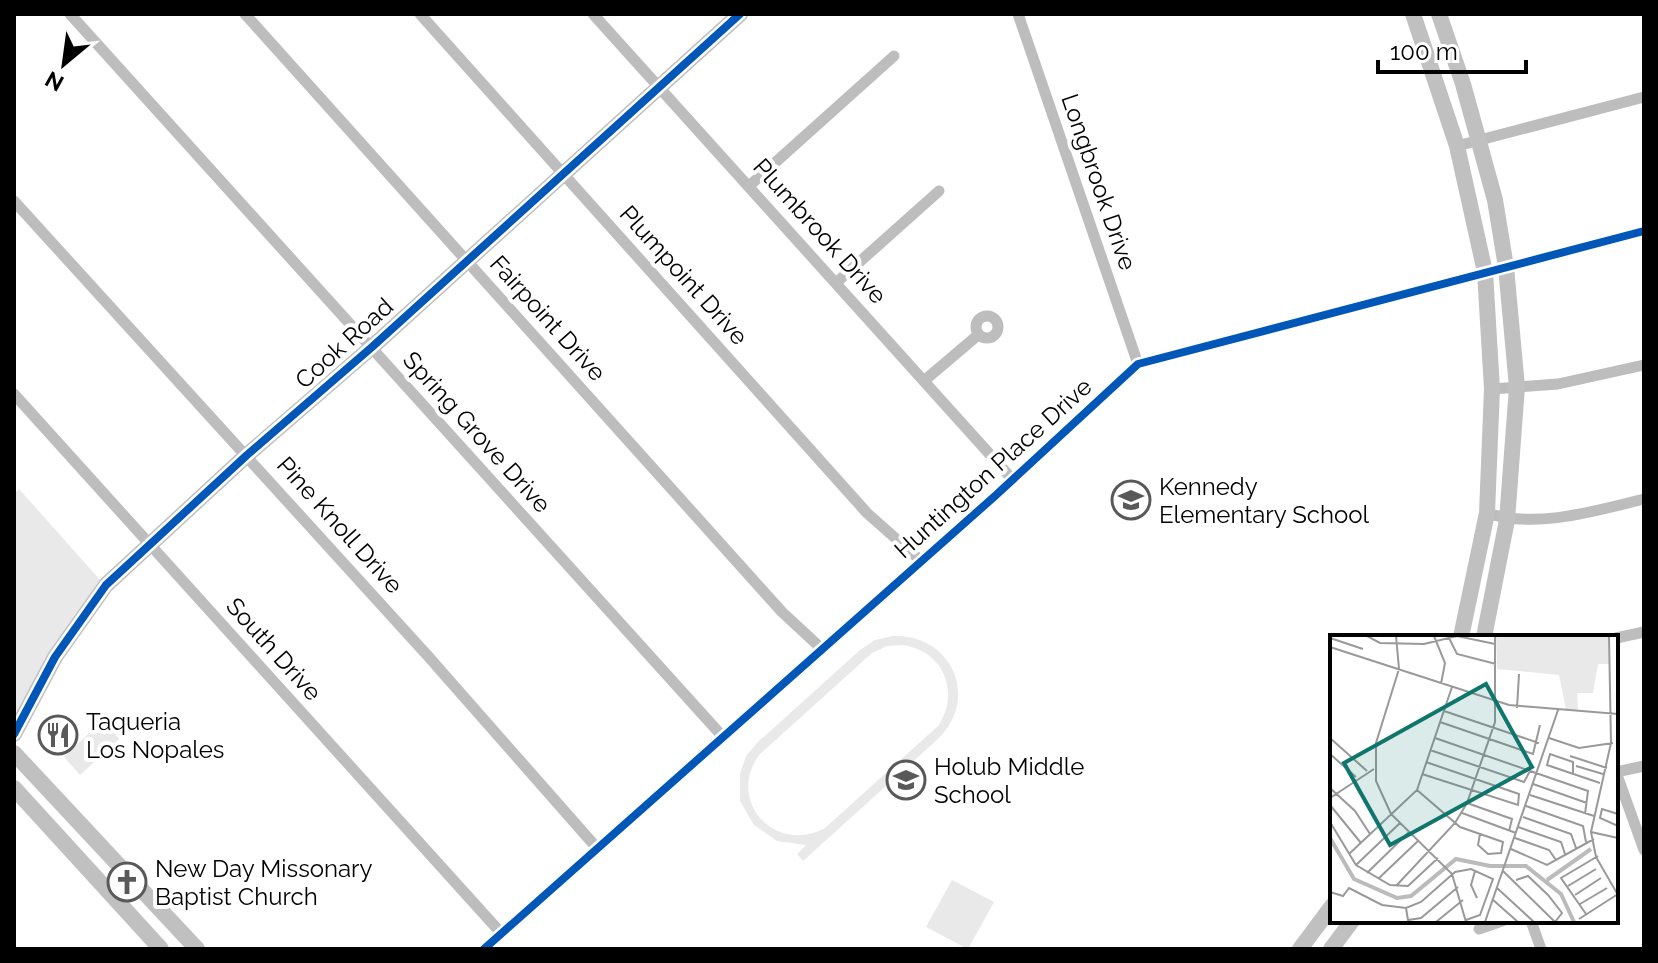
<svg xmlns="http://www.w3.org/2000/svg" width="1658" height="963" font-family="Raleway,sans-serif">
  <style>
    .green { fill: #e9e9e9; fill-rule: evenodd }
    .lines { fill: none; stroke-linecap: round; stroke-linejoin: round }
    .street { stroke: #bdbdbd; stroke-width: 11 }
    .secondary { stroke: #c0c0c0; stroke-width: 16 }
    .cycleway-casing { stroke: #fff; stroke-width: 13 }
    .cycleway { stroke: #0057b8; stroke-width: 8 }
    .labels { text-anchor: middle; dominant-baseline: central; stroke-width: 8; stroke-linejoin: round; paint-order: stroke }
    .street-label { font-size: 24px; fill: #000; stroke: #fff }
    .poi-label { font-size: 24px; fill: #000; stroke: #fff; text-anchor: start }
    .inset-river { fill: none; stroke: #bbb; stroke-width: 4 }
    .inset-road { fill: none; stroke: #999; stroke-width: 2 }
    .view { fill: #0f766e; fill-opacity: 0.15; stroke: #0f766e; stroke-width: 4 }
    .inset-edge { fill: none; stroke: #000; stroke-width: 4 }
  </style>
  <rect width="100%" height="100%" fill="#fff"/>
  <!-- green -->
  <g class="green">
    <path d="M 19,489 L 101,581 L 14,718 L 14,494 Z"/>
    <path d="M 893,636 C 951,634 980,696 939,738 L 803,861 L 797,854 L 806,845 L 777,841 L 754,825 L 740,801 L 740,774 L 746,756 L 758,742 L 860,650 L 875,640 ZM 902,645 C 943,650 961,692 938,726 L 825,828 C 775,855 726,801 759,755 L 872,653 L 887,646 Z"/>
    <path d="M 104,719 L 119,739 L 80,775 L 64,757 Z"/>
    <path d="M 952,880 L 994,902 L 968,949 L 926,927 Z"/>
  </g>
  <g class="lines">
    <!-- street -->
    <g class="street">
      <path d="M 70,14 L 723,737"/>
      <path d="M 245,14 L 782,612 L 822,649"/>
      <path d="M 420,14 L 867,513 L 920,560"/>
      <path d="M 593,14 L 1013,480"/>
      <path d="M 1018,14 L 1138,364"/>
      <path d="M 1457,146 L 1644,97"/>
      <path d="M 749,186 L 894,56"/>
      <path d="M 14,201 L 427,655 L 596,847"/>
      <path d="M 837,282 L 939,191"/>
      <circle cx="987" cy="327" r="11"/>
      <path d="M 925,380 L 978,335"/>
      <path d="M 1492,389 L 1558,384 L 1644,365"/>
      <path d="M 14,394 L 501,933"/>
      <path d="M 1487,513 C 1536,529 1595,511 1644,499"/>
      <path d="M 1616,638 L 1644,632"/>
      <path d="M 1644,766 L 1616,772 L 1644,850"/>
      <path d="M 1531,921 L 1541,949"/>
      <path d="M 1479,929 L 1502,921"/>
      <path d="M 484,949 L 995,496 L 1138,364 L 1644,231"/>
    </g>
    <!-- secondary -->
    <g class="secondary">
      <path d="M 1413,14 L 1457,146 L 1485,272 L 1492,389 L 1487,513 L 1461,637"/>
      <path d="M 1439,14 L 1463,84 L 1495,200 L 1506,267 L 1517,387 L 1507,520 L 1484,637"/>
      <path d="M 14,734 L 55,657 L 106,585 L 247,455 L 372,347 L 740,14"/>
      <path d="M 14,753 L 197,949"/>
      <path d="M 14,788 L 161,949"/>
      <path d="M 1300,949 L 1332,906"/>
      <path d="M 1331,949 L 1352,921"/>
    </g>
    <defs>
      <g id="cycleway">
        <path d="M 14,734 L 55,657 L 106,585 L 247,455 L 372,347 L 740,14"/>
        <path d="M 484,949 L 995,496 L 1138,364 L 1644,231"/>
      </g>
    </defs>
    <!-- cycleway casing -->
    <use href="#cycleway" class="cycleway-casing"/>
    <!-- cycleway -->
    <use href="#cycleway" class="cycleway"/>
  </g>
  <!-- icons -->
  <defs>
    <symbol id="school-ring" viewBox="-11 -11 22 22"><circle r="9.5" fill="#fff" stroke="#595959" stroke-width="1.5"/><path d="M0-5L7-2L0 1L-7-2ZM-4 1L0 2.5L4 1V4Q0 6-4 4Z" fill="#595959"/></symbol>
    <symbol id="restaurant-ring" viewBox="-11 -11 22 22"><circle r="9.5" fill="#fff" stroke="#595959" stroke-width="1.5"/><path d="M-5-6h1v4h1v-4h1v4h1v-4h1v5L-1.5 .5V6h-2V.5L-5-1ZM5-6V6H3V1.5H1.5Q1.5-4 5-6Z" fill="#595959"/></symbol>
    <symbol id="church-ring" viewBox="-11 -11 22 22"><circle r="9.5" fill="#fff" stroke="#595959" stroke-width="1.5"/><path d="M-1.2-6h2.4v3.5h3.3v2.4h-3.3V6h-2.4V-.1h-3.3v-2.4h3.3Z" fill="#595959"/></symbol>
  </defs>
  <g fill-rule="evenodd">
    <use href="#school-ring" x="1109" y="478" width="44" height="44"/>
    <use href="#restaurant-ring" x="36" y="713" width="44" height="44"/>
    <use href="#school-ring" x="884" y="758" width="44" height="44"/>
    <use href="#church-ring" x="105" y="860" width="44" height="44"/>
  </g>
  <g class="labels">
    <!-- street labels -->
    <g class="street-label">
      <text transform="translate(1099 182) rotate(71)">Longbrook Drive</text>
      <text transform="translate(820 231) rotate(48)">Plumbrook Drive</text>
      <text transform="translate(684 275) rotate(48)">Plumpoint Drive</text>
      <text transform="translate(548 318) rotate(48)">Fairpoint Drive</text>
      <text transform="translate(344 343) rotate(-42)">Cook Road</text>
      <text transform="translate(477 432) rotate(48)">Spring Grove Drive</text>
      <text transform="translate(993 468) rotate(-42)">Huntington Place Drive</text>
      <text transform="translate(340 525) rotate(48)">Pine Knoll Drive</text>
      <text transform="translate(274 649) rotate(48)">South Drive</text>
    </g>
    <!-- poi labels -->
    <g class="poi-label">
      <text x="1159" y="486">Kennedy<tspan x="1159" dy="28">Elementary School</tspan></text>
      <text x="86" y="721">Taqueria<tspan x="86" dy="28">Los Nopales</tspan></text>
      <text x="934" y="766">Holub Middle<tspan x="934" dy="28">School</tspan></text>
      <text x="155" y="868">New Day Missonary<tspan x="155" dy="28">Baptist Church</tspan></text>
    </g>
  </g>
  <!-- overview -->
  <g transform="translate(1330 635)">
    <rect width="288" height="288" fill="#fff"/>
    <path d="M 166,1 L 278,1 L 279,29 L 268,29 L 263,58 L 247,58 L 248,75 L 236,74 L 229,40 L 167,34 Z" fill="#e9e9e9"/>
    <path class="inset-river" d="M 0,203 L 24,244 L 67,263 L 81,261 L 126,224 L 160,231 L 196,231 L 231,259 L 244,287M 217,245 L 261,214"/>
    <path class="inset-road" d="M 37,1 L 50,8 L 94,9 L 127,1 L 165,9M 66,1 L 69,34 L 46,108 L 46,146 L 61,179 L 122,239 L 136,287M 104,1 L 115,28 L 111,49M 118,1 L 127,19 L 166,29M 279,1 L 281,108 L 261,197 L 266,222 L 288,260M 0,3 L 33,14M 0,12 L 179,70 L 288,79M 187,73 L 189,39M 114,76 L 209,108M 110,87 L 203,119 L 210,90M 0,103 L 37,136M 105,103 L 258,156 L 255,179M 219,103 L 249,113 L 283,108M 100,115 L 194,147 L 200,136M 0,119 L 26,142M 240,121 L 277,133M 246,131 L 273,139M 92,139 L 188,170 L 189,159 L 96,127M 243,139 L 243,127 L 220,119 L 217,130 L 270,148M 203,149 L 257,168M 0,153 L 25,176 L 40,199M 87,155 L 130,192 L 173,207 L 171,218 L 158,219 L 148,210 L 150,199M 200,160 L 264,181M 0,163 L 44,134M 137,168 L 182,184 L 179,196M 0,170 L 31,208M 196,171 L 253,191 L 256,207M 132,178 L 186,198M 288,179 L 272,174 L 270,183 L 288,191M 193,182 L 241,199 L 246,213M 0,187 L 26,230 L 60,250 L 78,251 L 108,223M 188,192 L 231,207 L 235,219M 261,197 L 288,203M 185,203 L 219,215 L 226,225M 181,214 L 217,230 L 264,204M 19,219 L 87,155 L 122,52M 26,230 L 70,188M 145,236 L 141,250 L 147,263M 173,236 L 225,287M 37,238 L 79,197M 48,244 L 88,206M 186,245 L 198,241 L 218,260 L 232,278 L 225,287M 66,251 L 125,188 L 137,168 L 165,87 L 165,1M 238,251 L 266,234M 167,253 L 204,287M 0,257 L 13,261 L 19,253 L 52,270 L 76,273 L 91,267 L 125,237 L 141,234 L 163,244 L 150,280 L 136,285M 245,260 L 271,243M 162,264 L 188,287M 250,269 L 277,253M 76,273 L 78,285 L 91,283 L 128,252M 256,279 L 231,243 L 268,221M 249,284 L 288,259M 106,287 L 133,265M 155,287 L 228,75"/>
    <path class="view" d="M 156,49 L 202,132 L 60,210 L 14,128 Z"/>
    <rect width="288" height="288" class="inset-edge"/>
  </g>
  <!-- border -->
  <rect width="1658" height="963" fill="none" stroke="#000000" stroke-width="32"/>
  <!-- north arrow -->
  <g transform="translate(64 64) rotate(209)" stroke="#ffffff" stroke-width="6" paint-order="stroke">
  <path d="M0-6L14 30L0 20L-14 30Z" fill="#000000"/>
  <text y="-12" font-size="22" font-weight="bold" text-anchor="middle" fill="#000000">N</text>
  </g>
  <!-- scale -->
  <path d="M1378 60v12h148v-12" fill="none" stroke="#000000" stroke-width="4"/>
  <text x="1390" y="60" font-size="24" fill="#000000" stroke="#ffffff" stroke-width="6" paint-order="stroke">100 m</text>
</svg>
